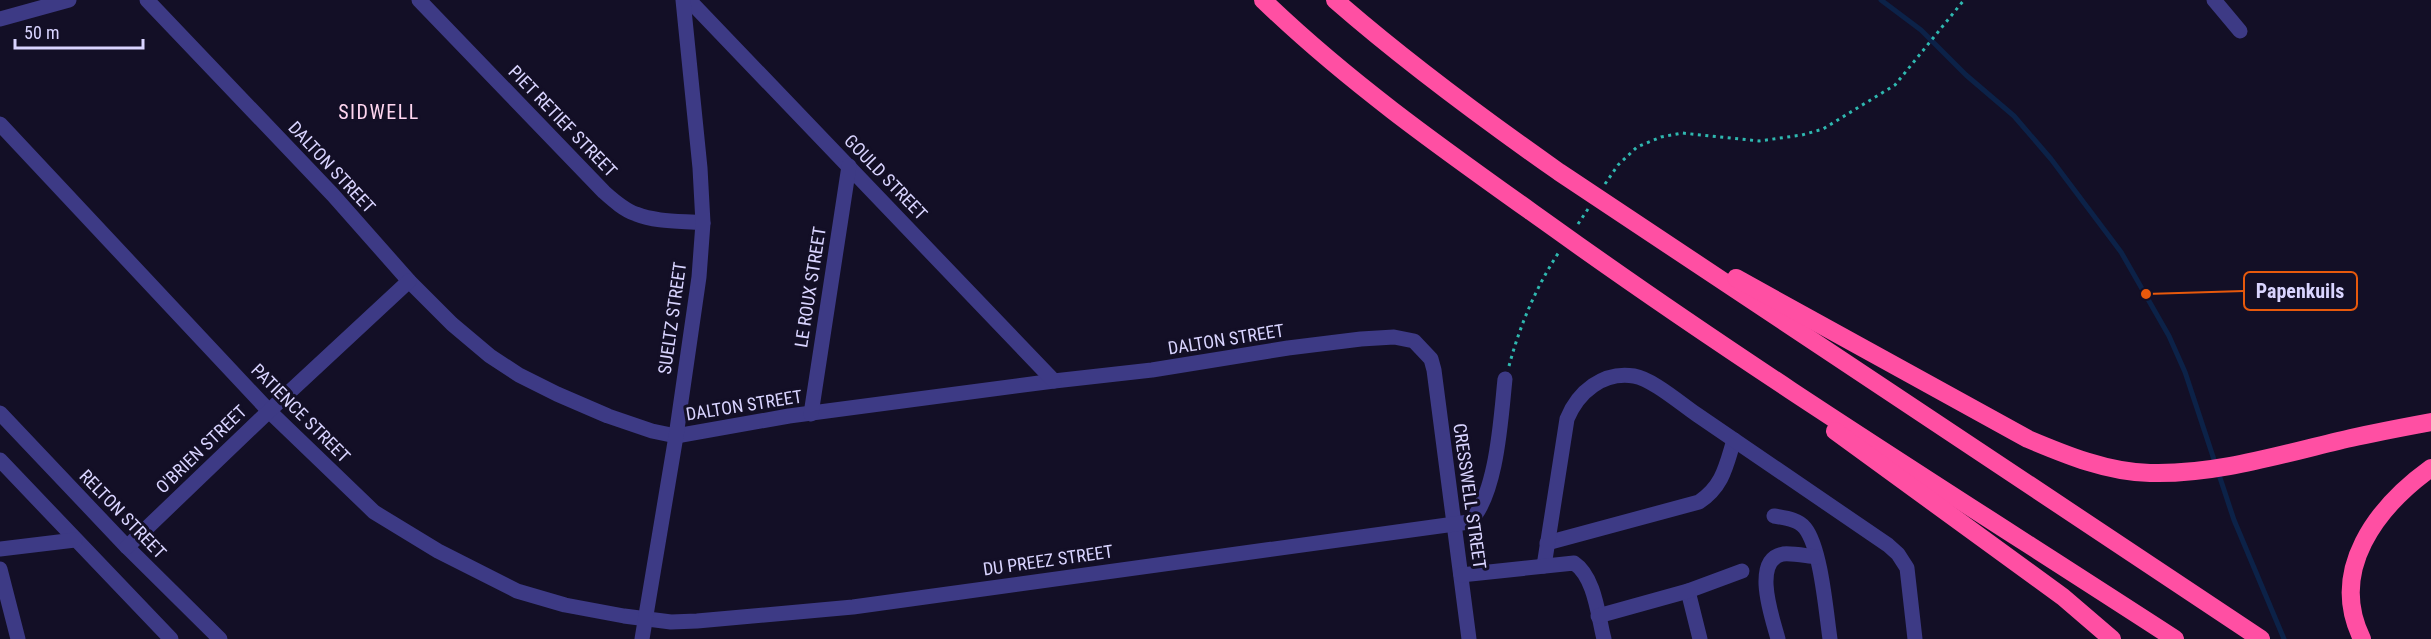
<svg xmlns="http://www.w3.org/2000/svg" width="2431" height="639" font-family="'Roboto Condensed',sans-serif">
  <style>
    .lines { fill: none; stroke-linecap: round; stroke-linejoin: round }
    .stream { stroke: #0c2248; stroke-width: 5 }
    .path { stroke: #2fb8b0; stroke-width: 3; stroke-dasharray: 3 4.5; stroke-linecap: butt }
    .minor { stroke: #3d3a85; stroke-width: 15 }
    .highway { stroke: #ff4fa3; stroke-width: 18 }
    .labels { text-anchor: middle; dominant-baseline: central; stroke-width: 6; stroke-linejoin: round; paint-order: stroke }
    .street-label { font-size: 18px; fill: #d9d4ff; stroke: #130f26 }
    .neighbourhood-label { font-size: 20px; letter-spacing: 1.5px; fill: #ffd6f0; stroke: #130f26 }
    .leader { fill: none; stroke: #e8590c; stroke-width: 2 }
    .callout-dot { fill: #e8590c; stroke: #130f26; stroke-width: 2 }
    .callout { fill: #130f26; stroke: #e8590c; stroke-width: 2 }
    .callout-label { font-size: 20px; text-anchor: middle; font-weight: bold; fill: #d9d4ff }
  </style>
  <rect width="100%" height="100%" fill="#130f26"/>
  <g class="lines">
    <!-- stream -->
    <path class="stream" d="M 1881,0 L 1921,30 L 1966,75 L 2014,116 L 2051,159 L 2121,252 L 2169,336 L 2185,372 L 2234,520 L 2284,639"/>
    <!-- path -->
    <g class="path">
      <path d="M 1605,184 L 1618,165 L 1637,147 L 1661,137 L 1682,133 L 1759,141 L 1802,135 L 1823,129 L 1895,85 L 1964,0"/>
      <path d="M 1578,224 L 1588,209"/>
      <path d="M 1509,366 C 1520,325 1536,287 1559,252"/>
    </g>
    <!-- minor -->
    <g class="minor">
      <path d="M 147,0 L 333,195 L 409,281 L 452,324 L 490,356 L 519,375 L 557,394 L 608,416 L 652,431 L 676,436 L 789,416 L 1054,381 L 1152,370 L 1288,348 L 1361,339 L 1394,337 L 1414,341 L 1431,359 L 1434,370 L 1469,639"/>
      <path d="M 419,0 L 604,192 C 613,200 624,210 636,214 C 656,222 681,221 703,223"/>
      <path d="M 689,0 L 1054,381"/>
      <path d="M 2214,0 L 2240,31"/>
      <path d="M 0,19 L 69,0"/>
      <path d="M 0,124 L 269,411 L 374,512 L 438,551 L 517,591 L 565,605 L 624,616 L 671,622 L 697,621 L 853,607 L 1469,522 C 1497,497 1501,416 1505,379"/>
      <path d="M 0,413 L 127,547 L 220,639"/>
      <path d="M 811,414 L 849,166"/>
      <path d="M 0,460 L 171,639"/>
      <path d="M 1774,516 C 1785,518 1798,519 1805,528 C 1821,548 1826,612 1830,639"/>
      <path d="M 1547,543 L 1699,502 C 1723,486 1726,466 1734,440"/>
      <path d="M 127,547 L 269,411 L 409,281"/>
      <path d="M 0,549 L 75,540"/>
      <path d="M 1544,566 L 1567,419 C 1578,392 1603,371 1634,376 C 1652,379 1680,403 1696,414 C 1760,457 1824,501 1888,545 L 1898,554 L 1907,568 L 1915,639"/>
      <path d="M 0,569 L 18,639"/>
      <path d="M 1461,575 L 1574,563 C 1595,577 1598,616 1604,639"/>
      <path d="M 1688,591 L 1700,639"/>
      <path d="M 1598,616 L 1688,591 L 1742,571"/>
      <path d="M 642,639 L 676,436 L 699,277 L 703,223 L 700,168 L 683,0"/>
      <path d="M 1778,639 C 1773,620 1751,560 1783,554 C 1793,553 1806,556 1816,557"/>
    </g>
    <!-- highway -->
    <g class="highway">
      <path d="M 1263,0 C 1352,86 1453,156 1554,228 C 1756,373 1967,504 2175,639"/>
      <path d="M 1335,0 C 1406,62 1482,118 1559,172 L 2261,639"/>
      <path d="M 1736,278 L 2028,439 C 2066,455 2107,472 2150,473 C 2218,475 2285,453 2351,438 C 2377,432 2404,427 2431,422"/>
      <path d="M 1835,431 L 2063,597 L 2112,639"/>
      <path d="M 2362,639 C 2328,570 2377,507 2431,468"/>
    </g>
  </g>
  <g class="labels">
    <!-- street labels -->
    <g class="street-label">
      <text transform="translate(563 121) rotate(46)">PIET RETIEF STREET</text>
      <text transform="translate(332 167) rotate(47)">DALTON STREET</text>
      <text transform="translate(886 177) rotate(46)">GOULD STREET</text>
      <text transform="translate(810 287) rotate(-81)">LE ROUX STREET</text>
      <text transform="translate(672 318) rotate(-82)">SUELTZ STREET</text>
      <text transform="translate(1226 339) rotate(-9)">DALTON STREET</text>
      <text transform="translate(744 405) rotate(-9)">DALTON STREET</text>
      <text transform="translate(301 413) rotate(45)">PATIENCE STREET</text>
      <text transform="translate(201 449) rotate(-44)">O'BRIEN STREET</text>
      <text transform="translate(1470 496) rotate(82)">CRESSWELL STREET</text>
      <text transform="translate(123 514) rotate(46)">RELTON STREET</text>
      <text transform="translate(1048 560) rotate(-8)">DU PREEZ STREET</text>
    </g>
    <!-- neighbourhood labels -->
    <g class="neighbourhood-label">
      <text x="379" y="112">SIDWELL</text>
    </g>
  </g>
  <!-- callouts -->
  <path class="leader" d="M2146 294L2244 291"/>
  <circle class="callout-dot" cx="2146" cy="294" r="6"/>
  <rect class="callout" x="2244" y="272" width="113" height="38" rx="6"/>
  <g class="callout-label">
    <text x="2300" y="298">Papenkuils</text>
  </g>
  <!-- scale -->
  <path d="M15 39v9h128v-9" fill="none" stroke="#d9d4ff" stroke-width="3"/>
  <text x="24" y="39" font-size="18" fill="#d9d4ff" stroke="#130f26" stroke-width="4.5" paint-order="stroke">50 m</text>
</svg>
